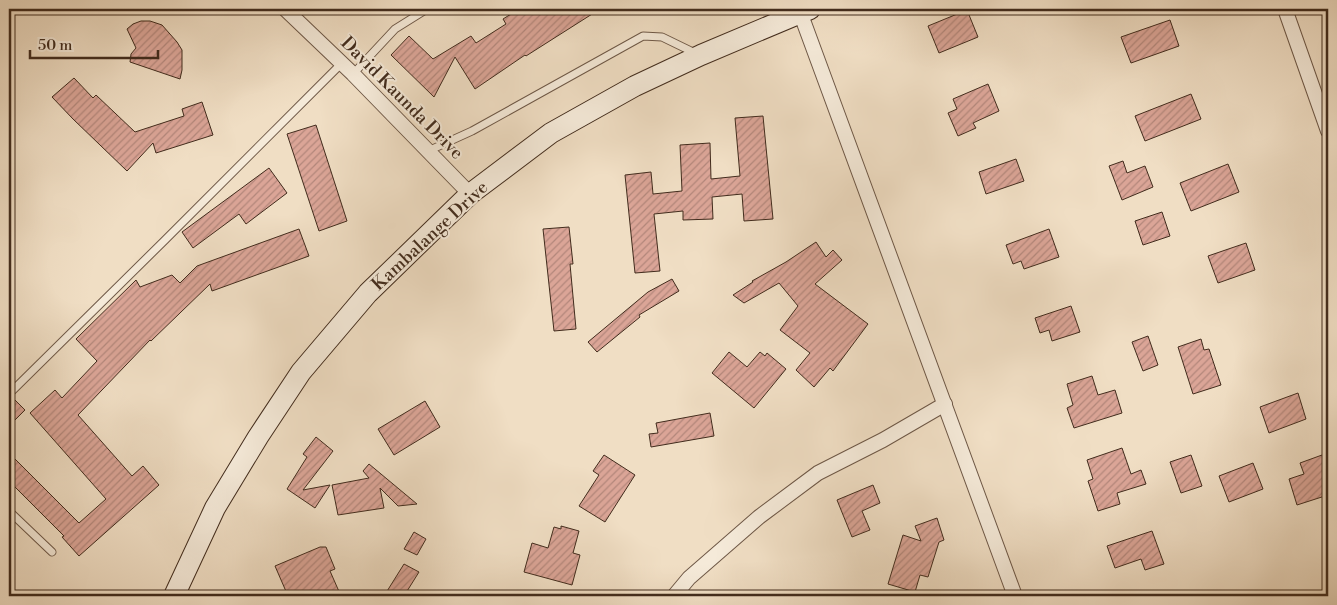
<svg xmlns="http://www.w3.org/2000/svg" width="1337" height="605" font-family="'Libre Bodoni',serif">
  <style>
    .building { fill: url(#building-hatch); stroke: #422c1d }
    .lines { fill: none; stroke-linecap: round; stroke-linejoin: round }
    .lane-casing { stroke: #6e5847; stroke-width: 9 }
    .street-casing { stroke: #6e5847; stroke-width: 16 }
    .secondary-casing { stroke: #422c1d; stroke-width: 22 }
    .lane { stroke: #f5ead9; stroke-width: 7 }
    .street { stroke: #f5ead9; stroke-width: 14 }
    .secondary { stroke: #f5ead9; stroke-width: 20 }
    .labels { text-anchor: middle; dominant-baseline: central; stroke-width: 4; stroke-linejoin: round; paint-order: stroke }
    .street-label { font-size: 18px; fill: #422c1d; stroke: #f5ead9 }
  </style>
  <defs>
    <pattern id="building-hatch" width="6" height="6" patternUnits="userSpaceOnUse" patternTransform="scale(1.25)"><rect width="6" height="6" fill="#dba597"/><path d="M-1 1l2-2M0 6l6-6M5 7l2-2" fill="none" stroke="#b3877b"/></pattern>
  </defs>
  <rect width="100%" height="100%" fill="#f0dec4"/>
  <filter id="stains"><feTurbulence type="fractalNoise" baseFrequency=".004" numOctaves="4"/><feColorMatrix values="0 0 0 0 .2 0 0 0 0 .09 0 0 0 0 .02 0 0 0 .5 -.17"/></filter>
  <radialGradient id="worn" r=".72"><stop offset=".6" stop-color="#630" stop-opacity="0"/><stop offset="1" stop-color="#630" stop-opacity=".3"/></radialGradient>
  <!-- building -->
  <g class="building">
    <path d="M 519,9 L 600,9 L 526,56 L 525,55 L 475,89 L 455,57 L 434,97 L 391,55 L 409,36 L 433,59 L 471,36 L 476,43 L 506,24 L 503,19 Z"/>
    <path d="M 967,10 L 978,37 L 939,53 L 928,26 Z"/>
    <path d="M 1170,20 L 1179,46 L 1131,63 L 1121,37 Z"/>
    <path d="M 141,21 L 150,21 L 162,25 L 177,42 L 182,50 L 182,70 L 180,79 L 130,62 L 131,54 L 136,48 L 127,29 L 133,24 Z"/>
    <path d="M 74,78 L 93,98 L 96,95 L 135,132 L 184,116 L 182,109 L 202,102 L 213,135 L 156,153 L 153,143 L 127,171 L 73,119 L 52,97 Z"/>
    <path d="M 988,84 L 999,111 L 973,123 L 976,128 L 958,136 L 948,113 L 957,109 L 953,99 Z"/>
    <path d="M 1191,94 L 1201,119 L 1145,141 L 1135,116 Z"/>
    <path d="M 763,116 L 773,219 L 744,221 L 742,194 L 712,197 L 713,219 L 683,220 L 683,211 L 654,214 L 660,271 L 635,273 L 625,175 L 651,172 L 653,194 L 682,191 L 680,145 L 710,143 L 711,179 L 740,176 L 735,118 Z"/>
    <path d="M 316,125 L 347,221 L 319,231 L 287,134 Z"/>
    <path d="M 1016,159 L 1024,181 L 986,194 L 979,172 Z"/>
    <path d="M 1123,161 L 1127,173 L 1145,166 L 1153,187 L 1122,200 L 1109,166 Z"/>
    <path d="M 1228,164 L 1239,192 L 1191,211 L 1180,183 Z"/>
    <path d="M 269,168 L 287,193 L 246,224 L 239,214 L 193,248 L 182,232 Z"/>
    <path d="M 1162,212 L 1170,236 L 1143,245 L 1135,221 Z"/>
    <path d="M 569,227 L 573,264 L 570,264 L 576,329 L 554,331 L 543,229 Z"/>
    <path d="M 299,229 L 309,256 L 212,291 L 210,284 L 151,341 L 150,340 L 78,415 L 132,476 L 143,466 L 159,485 L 79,556 L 62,537 L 64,536 L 9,481 L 9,453 L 79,523 L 106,499 L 30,413 L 55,390 L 62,398 L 97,361 L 76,339 L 136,280 L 140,287 L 172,275 L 180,283 L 197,266 Z"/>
    <path d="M 1049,229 L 1059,257 L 1024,269 L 1021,261 L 1013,264 L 1006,245 Z"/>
    <path d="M 816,242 L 826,257 L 833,250 L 842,260 L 815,284 L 868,324 L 833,371 L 830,368 L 814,387 L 796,370 L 810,353 L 780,330 L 798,306 L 779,283 L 744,303 L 733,295 L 753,282 L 752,281 L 786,262 Z"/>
    <path d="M 1246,243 L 1255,270 L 1218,283 L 1208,256 Z"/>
    <path d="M 672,279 L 679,291 L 639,315 L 640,317 L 597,352 L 588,342 L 648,292 Z"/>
    <path d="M 1071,306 L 1080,332 L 1052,341 L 1049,330 L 1040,333 L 1035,318 Z"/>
    <path d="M 1148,336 L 1158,365 L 1143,371 L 1132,342 Z"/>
    <path d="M 1201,339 L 1204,350 L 1209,349 L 1221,385 L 1193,394 L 1178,347 Z"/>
    <path d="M 729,352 L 747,367 L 760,352 L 765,356 L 767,353 L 786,369 L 754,408 L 712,373 Z"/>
    <path d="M 1092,376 L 1098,395 L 1115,390 L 1122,413 L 1074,428 L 1067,408 L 1073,405 L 1067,384 Z"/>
    <path d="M 1298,393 L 1306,419 L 1269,433 L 1260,407 Z"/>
    <path d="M 13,398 L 25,410 L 9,426 L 9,399 Z"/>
    <path d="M 425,401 L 440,427 L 394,455 L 378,429 Z"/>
    <path d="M 710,413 L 714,436 L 651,447 L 649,434 L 658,433 L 656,423 Z"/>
    <path d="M 316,437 L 333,451 L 303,490 L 330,485 L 315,508 L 287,489 L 307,457 L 303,454 Z"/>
    <path d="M 1122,448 L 1131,474 L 1141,470 L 1146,484 L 1117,493 L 1120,504 L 1098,511 L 1088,481 L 1093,479 L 1087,460 Z"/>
    <path d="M 604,455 L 635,475 L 605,522 L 579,506 L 599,475 L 593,471 Z"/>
    <path d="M 1191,455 L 1202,486 L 1181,493 L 1170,462 Z"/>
    <path d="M 1322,455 L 1328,474 L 1328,495 L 1297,505 L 1289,479 L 1304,474 L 1300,463 Z"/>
    <path d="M 1253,463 L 1263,489 L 1229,502 L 1219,476 Z"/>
    <path d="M 369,464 L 417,504 L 398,506 L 380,488 L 384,508 L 338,515 L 332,485 L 369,478 L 363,471 Z"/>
    <path d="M 873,485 L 880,503 L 862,511 L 870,530 L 852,537 L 837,500 Z"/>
    <path d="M 937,518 L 944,540 L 939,542 L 928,577 L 920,575 L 915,592 L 888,584 L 903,535 L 921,541 L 915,526 Z"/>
    <path d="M 561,526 L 579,531 L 573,553 L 580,555 L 572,585 L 524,572 L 532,543 L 548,548 L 554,527 L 561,529 Z"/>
    <path d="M 1152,531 L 1164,564 L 1145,570 L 1141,559 L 1115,568 L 1107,546 Z"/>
    <path d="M 414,532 L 426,539 L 417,555 L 404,549 Z"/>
    <path d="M 320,547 L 326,547 L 335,569 L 330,571 L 341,596 L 288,596 L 275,566 Z"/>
    <path d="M 404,564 L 419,572 L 404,596 L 384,596 Z"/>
  </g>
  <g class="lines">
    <defs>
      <g id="lane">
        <path d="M 353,74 L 395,29 L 427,9"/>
        <path d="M 428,151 L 472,131 L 643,36 L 662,37 L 695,53"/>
        <path d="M 9,394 L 165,240 L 342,63"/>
        <path d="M 9,511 L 52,552"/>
      </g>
      <g id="street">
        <path d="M 285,9 L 353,74 L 470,194"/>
        <path d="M 1285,9 L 1328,131"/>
        <path d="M 800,12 L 1015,596"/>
        <path d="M 674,596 L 689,578 L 759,517 L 818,473 L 883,440 L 945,404"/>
      </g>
      <path id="secondary" d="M 174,596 L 215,508 L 258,437 L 301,372 L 368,293 L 470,194 L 551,133 L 635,86 L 701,55 L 810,9"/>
    </defs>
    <!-- lane casing -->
    <use href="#lane" class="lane-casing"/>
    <!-- street casing -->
    <use href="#street" class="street-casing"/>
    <!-- secondary casing -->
    <use href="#secondary" class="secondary-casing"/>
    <!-- lane -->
    <use href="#lane" class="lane"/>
    <!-- street -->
    <use href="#street" class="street"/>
    <!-- secondary -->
    <use href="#secondary" class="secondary"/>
  </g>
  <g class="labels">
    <!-- street labels -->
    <g class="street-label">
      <text transform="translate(402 98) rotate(45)">David Kaunda Drive</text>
      <text transform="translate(430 236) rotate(-43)">Kambalange Drive</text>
    </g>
  </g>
  <!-- margin -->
  <rect width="1337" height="605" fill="none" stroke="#f0dec4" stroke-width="30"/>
  <rect x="10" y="10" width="1317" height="585" fill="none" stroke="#422c1d" stroke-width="2.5"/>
  <rect x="15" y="15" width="1307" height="575" fill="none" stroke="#422c1d"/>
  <!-- scale -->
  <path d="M30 50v8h128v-8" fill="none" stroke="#422c1d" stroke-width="2.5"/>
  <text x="38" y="50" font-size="15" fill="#422c1d" stroke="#f5ead9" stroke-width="4" paint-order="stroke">50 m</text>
  <rect width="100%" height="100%" filter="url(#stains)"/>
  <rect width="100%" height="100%" fill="url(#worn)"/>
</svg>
